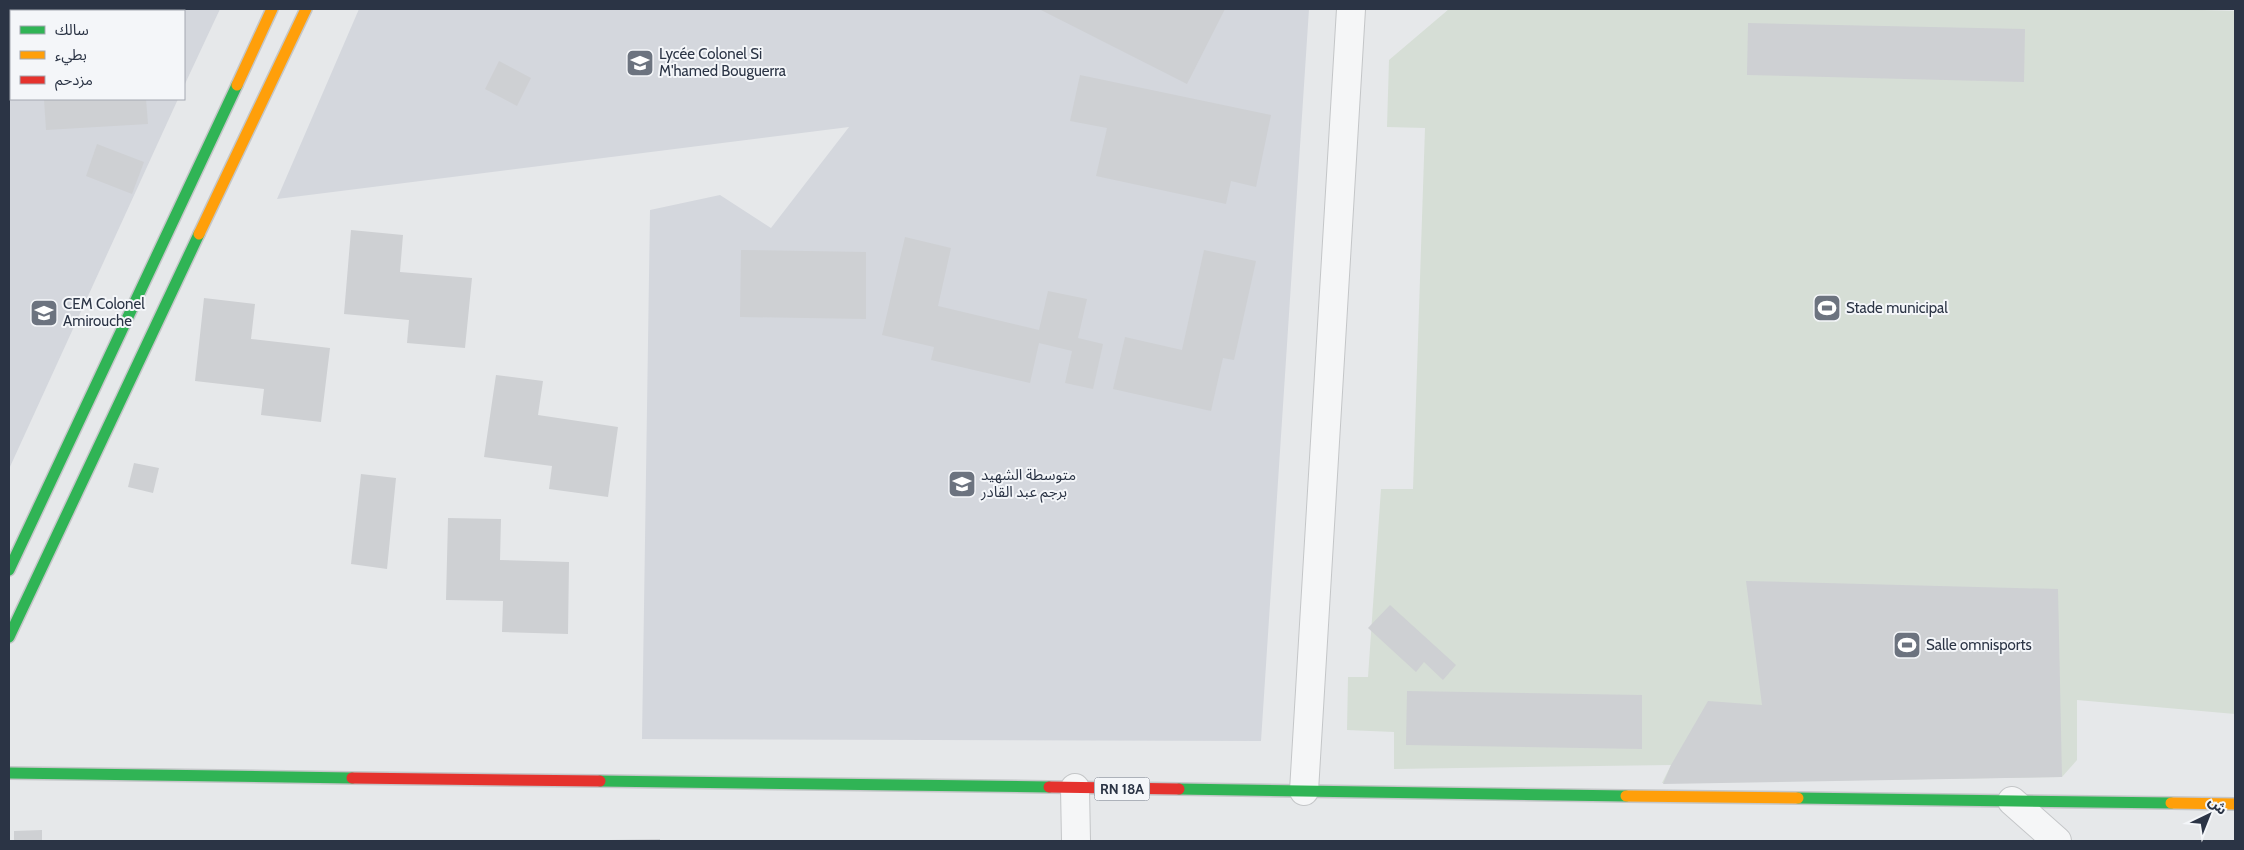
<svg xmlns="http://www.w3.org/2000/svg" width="2244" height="850" font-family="Cabin,'Noto Sans Arabic',sans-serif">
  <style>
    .built { fill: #d4d7dd }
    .green { fill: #d6ded6 }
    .building { fill: #ced0d3 }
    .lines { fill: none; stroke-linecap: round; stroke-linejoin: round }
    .street-casing { stroke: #c4c6c8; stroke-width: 30 }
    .fast-casing { stroke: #c4c6c8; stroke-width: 14 }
    .slow-casing { stroke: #c4c6c8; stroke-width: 14 }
    .jam-casing { stroke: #c4c6c8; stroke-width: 14 }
    .street { stroke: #f5f6f7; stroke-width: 28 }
    .fast { stroke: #30b455; stroke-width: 11 }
    .slow { stroke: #ff9f0a; stroke-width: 11 }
    .jam { stroke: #e5322d; stroke-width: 11 }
    .labels { text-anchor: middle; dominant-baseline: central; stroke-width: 4; stroke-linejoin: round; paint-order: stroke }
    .shield { fill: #f4f6f9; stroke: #676e7b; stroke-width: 1 }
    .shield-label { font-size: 14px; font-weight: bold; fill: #2b3445 }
    .poi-label { font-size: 15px; fill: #2b3445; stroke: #f4f6f9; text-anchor: start }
  </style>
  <rect width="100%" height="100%" fill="#e6e8ea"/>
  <!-- built -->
  <g class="built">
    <path d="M 9,9 L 220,9 L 184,86 L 184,11 L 11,11 L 11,99 L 178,99 L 9,469 Z"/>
    <path d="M 359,9 L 1309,9 L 1261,741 L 642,739 L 650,210 L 720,195 L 771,228 L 849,127 L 277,199 Z"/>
  </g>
  <!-- green -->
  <path class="green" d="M 1449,9 L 2170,9 L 2235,11 L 2235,714 L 2077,700 L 2077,760 L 2062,777 L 1662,783 L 1671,765 L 1394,769 L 1394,732 L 1347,730 L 1348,677 L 1368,677 L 1381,489 L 1413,489 L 1425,128 L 1387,127 L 1389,60 Z"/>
  <!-- building -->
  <g class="building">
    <path d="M 1039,9 L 1225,9 L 1187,84 Z"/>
    <path d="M 1748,23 L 2025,29 L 2024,82 L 1747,75 Z"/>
    <path d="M 499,61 L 531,78 L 517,106 L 485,89 Z"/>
    <path d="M 1080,75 L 1271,115 L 1256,187 L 1231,181 L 1226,204 L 1096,176 L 1107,128 L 1070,121 Z"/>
    <path d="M 44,99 L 146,99 L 148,124 L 46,130 Z"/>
    <path d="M 97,144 L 144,162 L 132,194 L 86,176 Z"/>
    <path d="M 351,230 L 403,235 L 400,272 L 472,278 L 465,348 L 407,343 L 409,320 L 344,314 Z"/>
    <path d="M 905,237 L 951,248 L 938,306 L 1039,330 L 1048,291 L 1087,299 L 1078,338 L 1103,344 L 1093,389 L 1065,383 L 1072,351 L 1039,343 L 1030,383 L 931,360 L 934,347 L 882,335 Z"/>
    <path d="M 741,250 L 866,252 L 866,319 L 740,317 Z"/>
    <path d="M 1204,250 L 1256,261 L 1234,360 L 1223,358 L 1211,411 L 1113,389 L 1125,337 L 1182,350 Z"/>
    <path d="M 204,298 L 255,304 L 251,339 L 330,348 L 321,422 L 261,415 L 264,389 L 195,381 Z"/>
    <path d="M 496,375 L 543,381 L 538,415 L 618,427 L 608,497 L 549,489 L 552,466 L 484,457 Z"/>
    <path d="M 134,463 L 159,468 L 153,493 L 128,487 Z"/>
    <path d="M 361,474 L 396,478 L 387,569 L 351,564 Z"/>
    <path d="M 448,518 L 501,519 L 500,560 L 569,562 L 568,634 L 502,632 L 503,601 L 446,600 Z"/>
    <path d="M 1746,581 L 2058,589 L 2062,777 L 1663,784 L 1671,765 L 1708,701 L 1762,705 Z"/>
    <path d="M 1390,605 L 1456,665 L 1443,680 L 1424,662 L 1416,672 L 1368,628 Z"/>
    <path d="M 1407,691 L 1642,695 L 1642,749 L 1406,745 Z"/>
    <path d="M 42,830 L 42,841 L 14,841 L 14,831 Z"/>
    <path d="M 660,839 L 660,841 L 609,841 L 609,840 Z"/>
  </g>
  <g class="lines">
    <defs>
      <g id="street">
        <path d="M 1075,788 L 1076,841"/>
        <path d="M 1304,791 L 1351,9"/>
        <path d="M 2012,801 L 2057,841"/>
      </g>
      <g id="fast">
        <path d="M 9,570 L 237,85"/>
        <path d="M 9,637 L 199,234"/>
        <path d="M 9,773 L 352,778"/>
        <path d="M 600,781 L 1049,787"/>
        <path d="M 1179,789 L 1626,796"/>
        <path d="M 1798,798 L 2171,803"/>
      </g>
      <g id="slow">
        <path d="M 237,85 L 272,9"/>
        <path d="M 199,234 L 306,9"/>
        <path d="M 1626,796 L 1798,798"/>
        <path d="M 2171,803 L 2235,804"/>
      </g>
      <g id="jam">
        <path d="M 352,778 L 600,781"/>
        <path d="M 1049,787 L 1179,789"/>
      </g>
    </defs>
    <!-- street casing -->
    <use href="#street" class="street-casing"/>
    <!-- fast casing -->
    <use href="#fast" class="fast-casing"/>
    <!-- slow casing -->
    <use href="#slow" class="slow-casing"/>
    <!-- jam casing -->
    <use href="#jam" class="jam-casing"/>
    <!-- street -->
    <use href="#street" class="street"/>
    <!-- fast -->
    <use href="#fast" class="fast"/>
    <!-- slow -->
    <use href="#slow" class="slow"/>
    <!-- jam -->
    <use href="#jam" class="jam"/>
  </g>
  <!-- icons -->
  <defs>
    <symbol id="school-square" viewBox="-11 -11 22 22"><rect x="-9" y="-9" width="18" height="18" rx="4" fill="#6c737f" stroke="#f4f6f9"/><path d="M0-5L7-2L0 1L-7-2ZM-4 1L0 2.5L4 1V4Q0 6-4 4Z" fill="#fff"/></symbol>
    <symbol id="stadium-square" viewBox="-11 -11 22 22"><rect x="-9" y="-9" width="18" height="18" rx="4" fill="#6c737f" stroke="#f4f6f9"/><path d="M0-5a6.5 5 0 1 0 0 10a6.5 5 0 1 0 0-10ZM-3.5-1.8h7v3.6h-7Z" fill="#fff"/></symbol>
  </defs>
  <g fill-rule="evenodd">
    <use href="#school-square" x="624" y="47" width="32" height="32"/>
    <use href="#stadium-square" x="1811" y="292" width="32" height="32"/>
    <use href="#school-square" x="28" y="297" width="32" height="32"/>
    <use href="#school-square" x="946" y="468" width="32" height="32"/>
    <use href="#stadium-square" x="1891" y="629" width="32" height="32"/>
  </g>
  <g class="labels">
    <!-- shield labels -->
    <rect class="shield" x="1094.5" y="777.5" width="55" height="23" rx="4"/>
    <g class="shield-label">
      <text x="1122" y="789">RN 18A</text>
    </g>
    <!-- poi labels -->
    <g class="poi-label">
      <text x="659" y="54">Lycée Colonel Si<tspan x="659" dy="17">M'hamed Bouguerra</tspan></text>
      <text x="63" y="304">CEM Colonel<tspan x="63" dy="17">Amirouche</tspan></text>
      <text x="1846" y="308">Stade municipal</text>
      <text x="981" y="475">متوسطة الشهيد<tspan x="981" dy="17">برجم عبد القادر</tspan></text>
      <text x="1926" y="645">Salle omnisports</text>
    </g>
  </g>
  <!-- border -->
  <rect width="2244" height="850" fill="none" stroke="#2b3445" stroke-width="20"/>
  <!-- legend -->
  <rect x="10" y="10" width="175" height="90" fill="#f4f6f9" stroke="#a4a8b1"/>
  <rect x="20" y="26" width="25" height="8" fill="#30b455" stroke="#a4a8b1"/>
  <text x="55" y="35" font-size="15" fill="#2b3445">سالك</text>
  <rect x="20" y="51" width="25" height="8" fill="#ff9f0a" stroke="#a4a8b1"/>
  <text x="55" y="60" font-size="15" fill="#2b3445">بطيء</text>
  <rect x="20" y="76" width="25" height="8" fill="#e5322d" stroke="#a4a8b1"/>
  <text x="55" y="85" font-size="15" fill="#2b3445">مزدحم</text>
  <!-- north arrow -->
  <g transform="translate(2209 815) rotate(43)" stroke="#f4f6f9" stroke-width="4" paint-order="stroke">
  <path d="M0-4L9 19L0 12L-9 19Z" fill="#2b3445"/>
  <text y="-8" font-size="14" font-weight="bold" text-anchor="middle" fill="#2b3445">ش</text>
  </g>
</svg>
